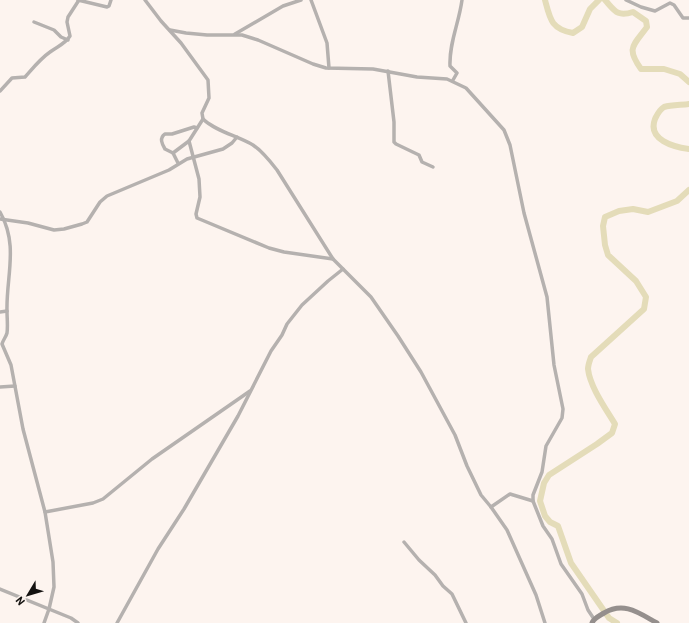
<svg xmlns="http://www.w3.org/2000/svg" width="689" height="623" font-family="Barlow,sans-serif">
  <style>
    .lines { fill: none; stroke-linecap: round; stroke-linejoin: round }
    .river { stroke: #e4dcb9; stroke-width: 6 }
    .street { stroke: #b5b1af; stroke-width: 3.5 }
    .secondary { stroke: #958f8d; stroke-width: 5 }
  </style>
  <rect width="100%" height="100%" fill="#fdf4ef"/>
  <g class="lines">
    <!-- river -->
    <g class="river">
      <path d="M 545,0 C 550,19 551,29 573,33 L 582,27 L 590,9 L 599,0"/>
      <path d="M 605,0 C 615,11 617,17 633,12 L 646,21 L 647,27 C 633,46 626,48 641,69 L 664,69 L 680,74 L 689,82"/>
      <path d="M 689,104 C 682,105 671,105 664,107 C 659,110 657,115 655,119 C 647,140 674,147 689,149"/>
      <path d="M 617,623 L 609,618 L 571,563 L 558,526 L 550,522 L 545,516 L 540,501 L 544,483 L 549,475 L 597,444 L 612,433 L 615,424 C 606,409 590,387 588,369 C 588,365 590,360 591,357 L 644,309 L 646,297 L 636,281 L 608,255 L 605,245 L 603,226 L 605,217 L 619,211 L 633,209 L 648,212 L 677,201 L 689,190"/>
    </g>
    <!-- street -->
    <g class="street">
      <path d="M 78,0 L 107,7 L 109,6 L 111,0"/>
      <path d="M 145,0 L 161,21 L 181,43 L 208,80 L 209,98 L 202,113 L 203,119 C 215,131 238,136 253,145 C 262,151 270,161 277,170 L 333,259 L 371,297 L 398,336 L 421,372 L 455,435 L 467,466 L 481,495 L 491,507 L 507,530 L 536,595 L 545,623"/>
      <path d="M 311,0 L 327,43 L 329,68"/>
      <path d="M 626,0 L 641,7 L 655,11 L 670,3 L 674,5 L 683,18 L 689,18"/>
      <path d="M 34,22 L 54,30 L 61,37 L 68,40"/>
      <path d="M 170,30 L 186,33 L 207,35 L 242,35 L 258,40 L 313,64 L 326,68 L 373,69 L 417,77 L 447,79 L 466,88 L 504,130 L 510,145 L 524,213 L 547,297 L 554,365 L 563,409 L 562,418 L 546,446 L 542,472 L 533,495 L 533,501 L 543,526 L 552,539 L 561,564 L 582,594 L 588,610 L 594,619"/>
      <path d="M 235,34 L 283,6 L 301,0"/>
      <path d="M 388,71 L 394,122 L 394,142 L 396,144 L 419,155 L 422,162 L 433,167"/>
      <path d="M 453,80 L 457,73 L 450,66 C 449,43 459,23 462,0"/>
      <path d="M 0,91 L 12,78 L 25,77 C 33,68 40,59 50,52 C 58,46 65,44 70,36 L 67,22 L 68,17 L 79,0"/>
      <path d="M 203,119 L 189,141 L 199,179 L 200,197 L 196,214 L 197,218 L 269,248 L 284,252 L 333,259"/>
      <path d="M 189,141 L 173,153 L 165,149 C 162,144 159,138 165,134 L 172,134 L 194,127 L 197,128"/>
      <path d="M 173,153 L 178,163"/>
      <path d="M 0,212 C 19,245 6,277 7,311 C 7,318 8,326 7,333 C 6,337 3,340 2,344 L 11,365 L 23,429 L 45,512 L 53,562 L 54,587 L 49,609 L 44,623"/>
      <path d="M 0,219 L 28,223 L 54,230 L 64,229 L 82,224 L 87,222 L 100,202 L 107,196 L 169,170 L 187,159 L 223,149 L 232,143 L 237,137"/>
      <path d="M 0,312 L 7,311"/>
      <path d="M 0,387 L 15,386"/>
      <path d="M 491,507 L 510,494 L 533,501"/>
      <path d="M 45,512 L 93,503 L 103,499 L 152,459 L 250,391"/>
      <path d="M 404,542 L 419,560 L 435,575 L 443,586 L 452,594 L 466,623"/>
      <path d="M 0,589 L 71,618 L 78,623"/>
      <path d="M 117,623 L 158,549 L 184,509 L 238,416 L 271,351 L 282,335 L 287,324 L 302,305 L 328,281 L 343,269"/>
    </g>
    <!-- secondary -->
    <path class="secondary" d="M 592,623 C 594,618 599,616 604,613 C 624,601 639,613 657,623"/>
  </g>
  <!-- north arrow -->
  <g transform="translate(28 595) rotate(232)" stroke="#fdf4ef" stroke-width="3" paint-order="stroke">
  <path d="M0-3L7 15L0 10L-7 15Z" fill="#141210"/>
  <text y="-6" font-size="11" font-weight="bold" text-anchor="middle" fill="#141210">N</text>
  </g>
</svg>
